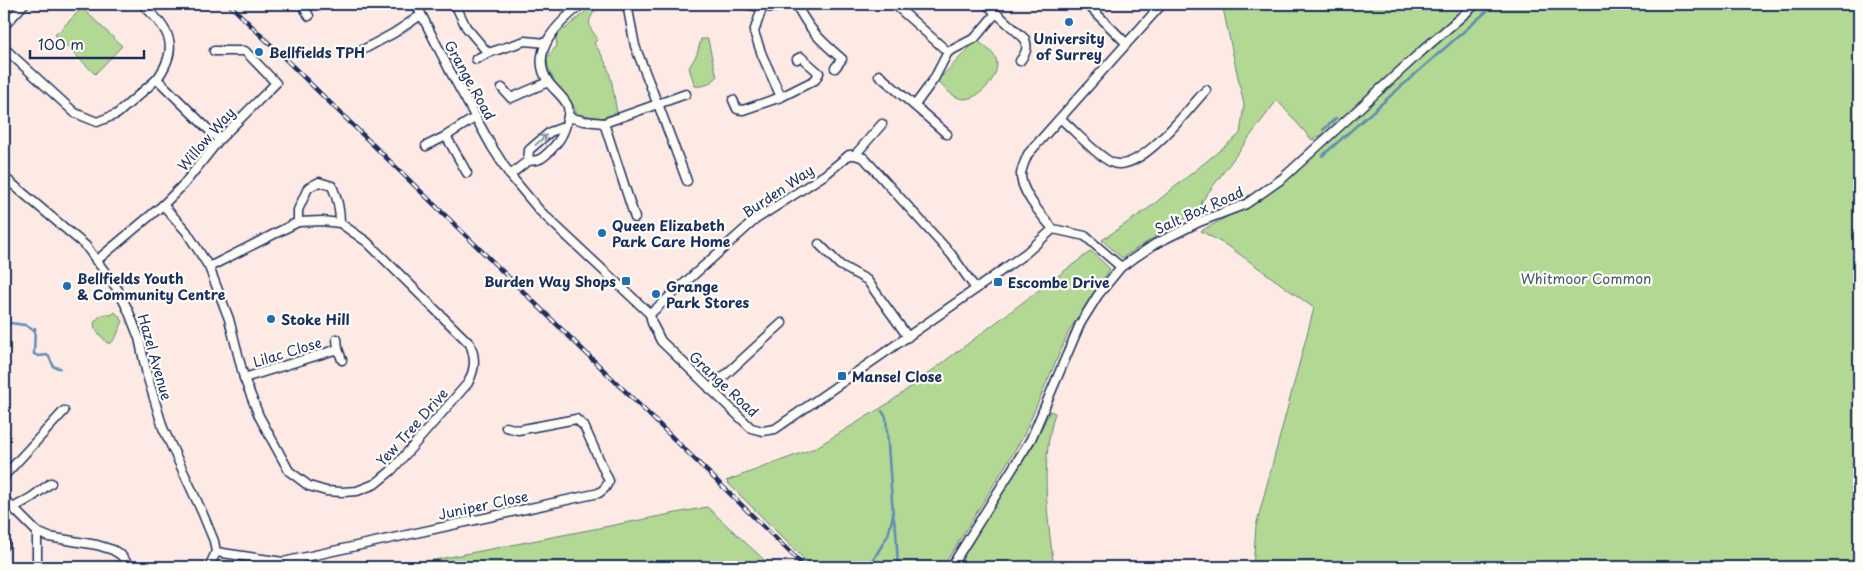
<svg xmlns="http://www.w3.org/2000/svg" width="1863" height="571" font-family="'Playpen Sans',sans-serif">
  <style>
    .green { fill: #b2d894; stroke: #668479 }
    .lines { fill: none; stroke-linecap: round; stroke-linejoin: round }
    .stream { stroke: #608cb4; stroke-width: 2.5 }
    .minor-casing { stroke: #1b2f5e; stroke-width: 11 }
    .minor { stroke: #fdfcf7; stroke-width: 8 }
    .rail-casing { stroke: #1b2f5e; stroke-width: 4.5 }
    .rail { stroke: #fdfcf7; stroke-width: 2.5; stroke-dasharray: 8; stroke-linecap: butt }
    .oneway { stroke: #8c96aa }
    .poi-dot { fill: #1f6fb2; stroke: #fdfcf7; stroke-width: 2 }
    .labels { text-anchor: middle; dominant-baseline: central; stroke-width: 4.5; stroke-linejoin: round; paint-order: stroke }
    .poi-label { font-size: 14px; font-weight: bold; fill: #1b2f5e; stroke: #fdfcf7; text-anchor: start }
    .street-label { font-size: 14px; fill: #1b2f5e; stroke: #fdfcf7 }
    .park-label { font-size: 14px; fill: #41596c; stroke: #fdfcf7 }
  </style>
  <rect width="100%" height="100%" fill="#fdeae5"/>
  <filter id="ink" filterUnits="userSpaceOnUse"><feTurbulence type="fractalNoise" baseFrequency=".02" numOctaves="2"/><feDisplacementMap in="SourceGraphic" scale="10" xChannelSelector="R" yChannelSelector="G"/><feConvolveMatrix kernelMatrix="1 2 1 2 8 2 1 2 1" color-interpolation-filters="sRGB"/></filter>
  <g filter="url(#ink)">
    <!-- green -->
    <g class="green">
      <path d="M 594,4 L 599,6 C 586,21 587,25 598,39 L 594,43 C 612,68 612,85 617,113 L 601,118 L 577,114 C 575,111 574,106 572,103 C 561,85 547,80 547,57 L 557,46 L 556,37 L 562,28 L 565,29 Z"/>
      <path d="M 1222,4 L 1471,4 L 1327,132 L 1312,140 L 1277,100 L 1202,201 L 1200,212 L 1180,221 L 1122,258 L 1102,240 L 1149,208 L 1240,134 L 1244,105 Z"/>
      <path d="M 1483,4 L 1859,4 L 1859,567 L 1253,567 L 1256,526 L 1314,308 L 1231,248 L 1201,231 L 1258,200 Z"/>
      <path d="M 82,8 L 122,46 L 95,74 L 55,35 Z"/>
      <path d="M 701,39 L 708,39 L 711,54 L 717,77 C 710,84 705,87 695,86 L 689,68 L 697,54 Z"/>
      <path d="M 977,40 C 982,45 994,52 996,59 C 1002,76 977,104 959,98 C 951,96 943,86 937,81 Z"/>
      <path d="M 1091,251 L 1110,269 L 1069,331 L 1023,437 L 943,567 L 812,567 L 726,481 L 815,448 L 889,403 Z"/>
      <path d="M 115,312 L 123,321 L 116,337 L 111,343 L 107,343 L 95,329 L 94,323 C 99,316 102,313 111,315 Z"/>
      <path d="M 1050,411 L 1055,413 C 1040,462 1047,517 1054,567 L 956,567 L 1034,444 Z"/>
      <path d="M 707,507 L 772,567 L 398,567 Z"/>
      <path d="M 237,559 L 291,566 L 287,567 L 228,567 Z"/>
    </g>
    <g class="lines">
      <!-- stream -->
      <g class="stream">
        <path d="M 1323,130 L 1336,118"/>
        <path d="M 1322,156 L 1495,4"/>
        <path d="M 10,323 L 25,325 L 33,330 L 35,328 L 34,354 L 38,356 L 48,355 L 54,367 L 60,368"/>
        <path d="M 893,515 L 896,530 L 898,567"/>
        <path d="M 869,567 L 888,535 L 893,515 L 886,417 L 882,411"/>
      </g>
      <defs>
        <g id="minor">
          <path d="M 142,4 C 169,29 181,46 157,79 L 219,140"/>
          <path d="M 302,4 L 309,16"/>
          <path d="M 416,4 L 450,71 L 492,147 L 510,175 L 540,211 L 650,314 L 652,323 L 661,341 L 751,428 L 763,431 L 775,429 L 976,289 L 1026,253 L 1053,229"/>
          <path d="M 455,4 L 466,27 L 488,53"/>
          <path d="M 627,4 L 635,46 L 656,100"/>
          <path d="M 745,4 C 762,8 774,9 790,4"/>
          <path d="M 796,4 C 809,30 821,41 842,59 L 835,68"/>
          <path d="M 894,4 L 948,52"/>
          <path d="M 986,4 L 1025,39 C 1028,48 1026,53 1020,61"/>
          <path d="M 1087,4 L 1126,43"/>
          <path d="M 762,8 L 754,32 L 762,55 L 781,97"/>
          <path d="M 4,26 L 24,4"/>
          <path d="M 4,48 L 75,113 L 97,122 L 117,114 L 157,79"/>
          <path d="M 357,53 L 394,33 L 421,15"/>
          <path d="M 476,59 L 488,53 L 525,41 L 546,43"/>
          <path d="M 879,75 L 947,134"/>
          <path d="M 502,88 L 511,98 L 548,82"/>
          <path d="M 733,100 L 737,109 L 743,110 L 781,97 L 815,80 L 819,73 L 801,57 L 797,59"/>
          <path d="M 658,104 L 687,181"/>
          <path d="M 915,105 L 934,79 L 948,52 L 975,38 L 996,13"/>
          <path d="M 568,117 L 584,121 L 604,123 L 686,94"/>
          <path d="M 1061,119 C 1074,130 1098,157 1113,163 C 1141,173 1189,108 1206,90"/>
          <path d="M 604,123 L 635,218"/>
          <path d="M 426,146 L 446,136"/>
          <path d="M 855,155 L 882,124"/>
          <path d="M 528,161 L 529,150 L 550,132 L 564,127"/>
          <path d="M 467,173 L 446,136 L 476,117"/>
          <path d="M 510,175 C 516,171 522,164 529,161 C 532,160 537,161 540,159 C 546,156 555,146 559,140 C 564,133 570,116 568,107 C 566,99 555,91 549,83 C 527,52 559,22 582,4"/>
          <path d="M 4,177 L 86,246 L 118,290 L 128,310 L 139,338 L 147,375 L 163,428 L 202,512 L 214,541 L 216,552"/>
          <path d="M 163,205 L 186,231 L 209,267 L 229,319 L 244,378 L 259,416 L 289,471 L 309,486 L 326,491 L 342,492 L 357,491 L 375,484 L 391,471 L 468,383 C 475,369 476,359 470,344 L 367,242 L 340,223 C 340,209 338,199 332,186 L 319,182 L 308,188 L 298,210 L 298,222 L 209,267"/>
          <path d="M 298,222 L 322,221 L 340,223"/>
          <path d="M 1053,229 C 1043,217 1020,191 1021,174 C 1022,167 1025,161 1028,154 L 1162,4"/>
          <path d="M 1053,229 L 1085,236 L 1121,267"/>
          <path d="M 819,244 L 840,265 L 867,280 L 908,337"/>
          <path d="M 96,261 L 163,205 L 184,184 L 219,140 L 276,83 L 245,51 L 214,51"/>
          <path d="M 650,314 L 755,220 L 826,174 L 849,155 L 855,155 L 864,158 L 873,168 L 951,254 L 976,289"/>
          <path d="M 337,339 L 338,349 L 342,360"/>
          <path d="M 244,378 L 338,349"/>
          <path d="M 710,389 L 782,323"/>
          <path d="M 4,476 L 64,411"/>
          <path d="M 4,499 L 37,532 L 49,537 L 97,545 L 113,550 L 121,555 L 130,567"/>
          <path d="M 13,508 L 32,497 L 51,483"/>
          <path d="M 4,523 L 4,546"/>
          <path d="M 216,552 L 283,562 L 599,493 L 605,488 L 609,481 L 584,426 L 576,419 L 518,430 L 506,427"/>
          <path d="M 37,567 L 37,532"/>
          <path d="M 209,567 L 216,552"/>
          <path d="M 951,567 L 1031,439 L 1080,324 L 1098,295 L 1121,267 L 1155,244 L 1199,222 L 1246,204 L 1283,178 L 1423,50 L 1476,4"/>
        </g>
      </defs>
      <!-- minor casing -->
      <use href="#minor" class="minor-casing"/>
      <!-- minor -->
      <use href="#minor" class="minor"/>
      <defs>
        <path id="rail" d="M 229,4 L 805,567"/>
      </defs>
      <!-- rail casing -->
      <use href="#rail" class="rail-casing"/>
      <!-- rail -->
      <use href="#rail" class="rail"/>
    </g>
    <!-- one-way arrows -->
    <defs><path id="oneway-shaft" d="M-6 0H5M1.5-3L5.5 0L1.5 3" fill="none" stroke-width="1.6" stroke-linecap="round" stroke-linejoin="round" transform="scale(1.25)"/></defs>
    <use class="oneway" href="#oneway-shaft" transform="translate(541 140) rotate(-41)"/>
  </g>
  <!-- markers -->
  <g class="poi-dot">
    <circle cx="1069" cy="22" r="5"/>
    <circle cx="259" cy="52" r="5"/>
    <circle cx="602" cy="233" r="5"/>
    <rect x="621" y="276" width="10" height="10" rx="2.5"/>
    <rect x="993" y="277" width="10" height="10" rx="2.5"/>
    <circle cx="67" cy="286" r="5"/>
    <circle cx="656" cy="294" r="5"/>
    <circle cx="271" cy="319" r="5"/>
    <rect x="837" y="371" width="10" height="10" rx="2.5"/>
  </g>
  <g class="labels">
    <!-- poi labels -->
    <g class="poi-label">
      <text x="1069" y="38" text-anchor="middle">University<tspan x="1069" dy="16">of Surrey</tspan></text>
      <text x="269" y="52">Bellfields TPH</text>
      <text x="612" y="225">Queen Elizabeth<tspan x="612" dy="16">Park Care Home</tspan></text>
      <text x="77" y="278">Bellfields Youth<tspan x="77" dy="16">&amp; Community Centre</tspan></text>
      <text x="616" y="281" text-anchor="end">Burden Way Shops</text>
      <text x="1008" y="282">Escombe Drive</text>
      <text x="666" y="286">Grange<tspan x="666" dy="16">Park Stores</tspan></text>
      <text x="281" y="319">Stoke Hill</text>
      <text x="852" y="376">Mansel Close</text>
    </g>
    <!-- street labels -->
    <g class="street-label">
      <text transform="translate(470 80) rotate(61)">Grange Road</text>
      <text transform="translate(206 139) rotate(-49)">Willow Way</text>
      <text transform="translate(778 191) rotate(-34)">Burden Way</text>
      <text transform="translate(1199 210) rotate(-24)">Salt Box Road</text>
      <text transform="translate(287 352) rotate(-17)">Lilac Close</text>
      <text transform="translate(155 357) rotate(74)">Hazel Avenue</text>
      <text transform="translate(724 384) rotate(43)">Grange Road</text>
      <text transform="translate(412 427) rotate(-48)">Yew Tree Drive</text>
      <text transform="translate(483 505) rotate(-12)">Juniper Close</text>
    </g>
    <!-- park labels -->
    <g class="park-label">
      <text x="1586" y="278">Whitmoor Common</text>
    </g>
  </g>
  <!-- margin -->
  <rect width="1863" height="571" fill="none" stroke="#fdfcf7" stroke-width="20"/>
  <rect x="10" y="10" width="1843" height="551" fill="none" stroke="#1b2f5e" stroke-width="2" filter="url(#ink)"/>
  <!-- scale -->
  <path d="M30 50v8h114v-8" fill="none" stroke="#1b2f5e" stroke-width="2.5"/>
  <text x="38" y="50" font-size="15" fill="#1b2f5e" stroke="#fdfcf7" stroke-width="4" paint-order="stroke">100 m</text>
</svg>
